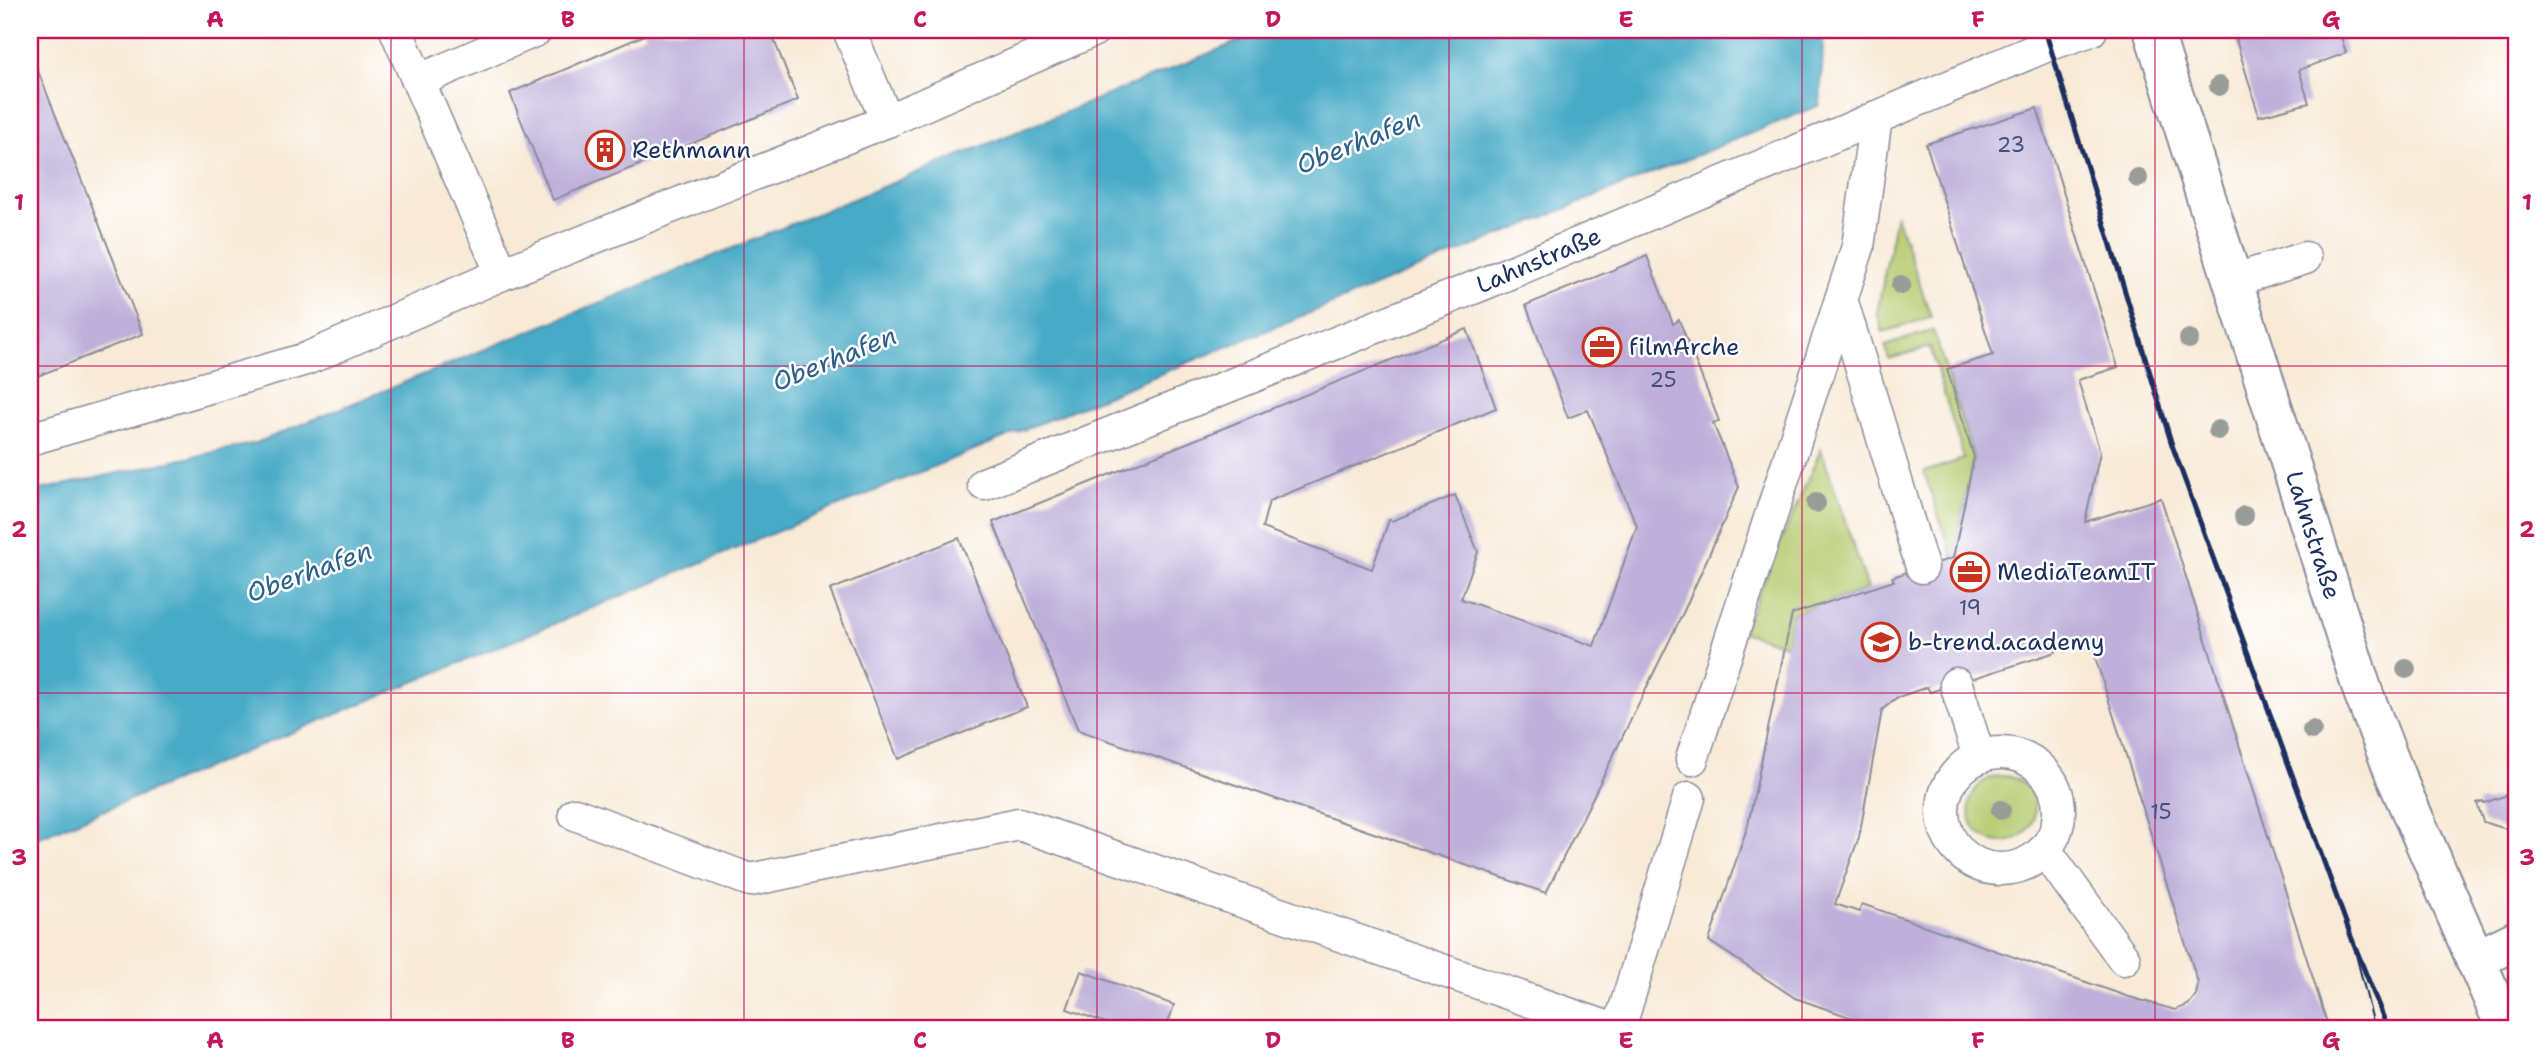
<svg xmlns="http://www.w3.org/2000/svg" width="2546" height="1059" font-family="'Shantell Sans',sans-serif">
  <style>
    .green { fill: #b6cb6f; stroke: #687d66; stroke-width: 2 }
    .water { fill: #47aac6; stroke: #316c92; stroke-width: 2 }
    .building { fill: #beb0da; fill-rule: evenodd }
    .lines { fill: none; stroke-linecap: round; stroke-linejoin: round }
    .lane-casing { stroke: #8a8c9a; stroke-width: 35 }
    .street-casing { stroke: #8a8c9a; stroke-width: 42 }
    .secondary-casing { stroke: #8a8c9a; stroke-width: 42 }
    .lane { stroke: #fff; stroke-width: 32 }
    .street { stroke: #fff; stroke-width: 38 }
    .secondary { stroke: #fff; stroke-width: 38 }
    .tram { stroke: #1b2f5e; stroke-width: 2 }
    .rail { stroke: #1b2f5e; stroke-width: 5 }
    .tree { fill: #989d97 }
    .grid { fill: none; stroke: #c2185b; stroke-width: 2; stroke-opacity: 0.55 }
    .labels { text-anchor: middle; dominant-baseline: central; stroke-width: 5; stroke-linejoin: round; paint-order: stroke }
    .number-label { font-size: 21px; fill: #444f7d }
    .poi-label { font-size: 24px; fill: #1b2f5e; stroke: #fff; text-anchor: start }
    .street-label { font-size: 24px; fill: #1b2f5e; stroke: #fff }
    .water-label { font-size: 26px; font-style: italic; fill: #2d6088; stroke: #fff }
    .neatline { fill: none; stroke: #c2185b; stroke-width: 2.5 }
    .grid-label { font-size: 23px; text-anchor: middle; font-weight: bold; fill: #c2185b }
  </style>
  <rect width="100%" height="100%" fill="#fff"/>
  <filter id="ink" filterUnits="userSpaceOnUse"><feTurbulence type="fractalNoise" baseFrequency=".0143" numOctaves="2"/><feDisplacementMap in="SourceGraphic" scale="14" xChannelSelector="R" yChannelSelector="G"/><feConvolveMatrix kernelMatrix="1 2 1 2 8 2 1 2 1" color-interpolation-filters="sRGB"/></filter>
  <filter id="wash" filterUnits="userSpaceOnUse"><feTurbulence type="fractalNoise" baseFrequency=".00686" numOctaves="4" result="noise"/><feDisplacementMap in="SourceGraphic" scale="28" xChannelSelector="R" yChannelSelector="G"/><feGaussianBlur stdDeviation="1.57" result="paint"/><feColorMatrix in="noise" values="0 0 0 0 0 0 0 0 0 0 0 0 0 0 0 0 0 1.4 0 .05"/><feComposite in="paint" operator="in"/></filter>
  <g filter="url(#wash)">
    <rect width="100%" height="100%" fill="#f8ead7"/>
    <!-- green -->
    <g class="green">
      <path d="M 1896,215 L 1931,317 L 1883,332 L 1877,313 Z"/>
      <path d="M 1933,330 L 1974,457 L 1953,558 L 1924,472 L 1964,459 L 1930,347 L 1889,359 L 1885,346 Z"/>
      <path d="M 1821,449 L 1868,589 L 1792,614 L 1786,645 L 1742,632 Z"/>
      <circle cx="2002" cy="809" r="33"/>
    </g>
    <!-- water -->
    <path class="water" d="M 1266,30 L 1824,30 L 1820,105 L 964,454 L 30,841 L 30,492 L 256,443 Z"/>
    <g id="blocks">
      <!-- building -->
      <g class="building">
        <path d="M 643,30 L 770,30 L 798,100 L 553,200 L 510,93 L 645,35 Z"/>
        <path d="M 2233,30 L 2339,30 L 2346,53 L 2299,70 L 2309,103 L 2259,116 Z"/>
        <path d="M 30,51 L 143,334 L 30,379 Z"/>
        <path d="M 2037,108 L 2118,367 L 2078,380 L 2100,452 L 2085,522 L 2161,498 L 2329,1029 L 1884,1029 L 1795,998 L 1709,941 L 1748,825 L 1792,614 L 1894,581 L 1892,577 L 1953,558 L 1974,457 L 1947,369 L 1993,355 L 1926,144 ZM 2089,638 L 2198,983 L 2196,995 L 2188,1005 L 2175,1010 L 2126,996 L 1862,904 L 1859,912 L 1835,904 L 1859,837 L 1882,710 L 1896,698 L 1927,687 L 1930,692 L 2056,652 L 2057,647 Z"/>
        <path d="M 1647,256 L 1673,324 L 1679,320 L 1719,421 L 1713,423 L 1739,487 L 1683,613 L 1546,893 L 1078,730 L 993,522 L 1467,329 L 1496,408 L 1269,501 L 1262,528 L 1372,569 L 1389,520 L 1392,521 L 1455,495 L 1478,552 L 1461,599 L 1594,646 L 1637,526 L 1588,410 L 1568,418 L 1526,305 Z"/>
        <path d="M 959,538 L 1027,707 L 898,759 L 830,590 Z"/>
        <path d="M 2516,792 L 2516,832 L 2483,822 L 2477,803 L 2483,801 L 2484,803 Z"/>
        <path d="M 1081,971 L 1174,1005 L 1166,1029 L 1123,1029 L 1067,1009 Z"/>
      </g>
    </g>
  </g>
  <g filter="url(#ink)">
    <use href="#blocks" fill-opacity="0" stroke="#8a8c9a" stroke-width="2"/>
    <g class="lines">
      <defs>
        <g id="lane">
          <path d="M 396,30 L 502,274"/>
          <path d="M 849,30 L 887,121 L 1094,30"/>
          <path d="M 418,81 L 536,30"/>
          <path d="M 2232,281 L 2305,258"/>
          <path d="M 1841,299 L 1922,567"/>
          <path d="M 30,439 L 306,359 L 502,274 L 887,121"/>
          <path id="s1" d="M 984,484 L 1483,284 L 2050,44 L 2091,30"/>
          <path d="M 1956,684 L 1979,757"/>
          <circle cx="2001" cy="811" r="58"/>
          <path d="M 1692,759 L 1858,247 L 1876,117"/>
          <path d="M 575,814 L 750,880 L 1019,824 L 1612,1029"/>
          <path d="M 2045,850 L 2124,959"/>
          <path d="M 1619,1029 L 1689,798"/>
        </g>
        <path id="street" d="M 2475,960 L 2516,940"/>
        <g id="secondary">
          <path id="s2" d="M 2153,30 L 2363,692 L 2396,777 L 2506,1029"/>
        </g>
      </defs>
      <!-- lane casing -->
      <use href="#lane" class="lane-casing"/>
      <!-- street casing -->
      <use href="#street" class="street-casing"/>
      <!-- secondary casing -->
      <use href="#secondary" class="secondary-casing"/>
      <!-- lane -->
      <use href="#lane" class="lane"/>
      <!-- street -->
      <use href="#street" class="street"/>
      <!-- secondary -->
      <use href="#secondary" class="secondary"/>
      <!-- tram -->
      <path class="tram" d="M 2352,939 L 2375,1029"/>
      <!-- rail -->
      <path class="rail" d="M 2045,30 L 2172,445 L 2352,939 L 2388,1029"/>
    </g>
    <!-- trees -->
    <g class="tree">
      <circle cx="2219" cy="86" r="10"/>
      <circle cx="2138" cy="178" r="10"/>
      <circle cx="1901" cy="285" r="10"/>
      <circle cx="2189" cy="339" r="10"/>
      <circle cx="2218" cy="430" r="10"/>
      <circle cx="1816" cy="503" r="10"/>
      <circle cx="2244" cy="516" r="10"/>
      <circle cx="2406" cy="669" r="10"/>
      <circle cx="2312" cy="730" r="10"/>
      <circle cx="2001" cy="810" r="10"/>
    </g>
  </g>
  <!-- grid -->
  <path class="grid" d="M 391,30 L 391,1029M 744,30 L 744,1029M 1097,30 L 1097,1029M 1449,30 L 1449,1029M 1802,30 L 1802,1029M 2155,30 L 2155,1029M 30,366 L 2516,366M 30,693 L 2516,693"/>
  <!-- icons -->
  <defs>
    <symbol id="building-ring" viewBox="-11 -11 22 22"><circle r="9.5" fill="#fff" stroke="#c8321e" stroke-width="1.5"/><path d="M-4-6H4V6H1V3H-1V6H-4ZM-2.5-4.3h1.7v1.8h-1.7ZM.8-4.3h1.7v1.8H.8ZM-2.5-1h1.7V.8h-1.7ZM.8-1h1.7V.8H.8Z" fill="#c8321e"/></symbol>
    <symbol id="office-ring" viewBox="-11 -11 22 22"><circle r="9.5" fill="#fff" stroke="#c8321e" stroke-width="1.5"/><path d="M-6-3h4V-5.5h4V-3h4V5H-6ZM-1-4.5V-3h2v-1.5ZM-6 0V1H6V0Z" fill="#c8321e"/></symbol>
    <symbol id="school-ring" viewBox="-11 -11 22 22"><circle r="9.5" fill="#fff" stroke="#c8321e" stroke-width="1.5"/><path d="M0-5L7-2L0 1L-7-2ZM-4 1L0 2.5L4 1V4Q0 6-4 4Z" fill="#c8321e"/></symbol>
  </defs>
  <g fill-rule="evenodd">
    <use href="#building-ring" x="583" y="128" width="44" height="44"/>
    <use href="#office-ring" x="1580" y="325" width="44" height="44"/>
    <use href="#office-ring" x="1948" y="550" width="44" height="44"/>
    <use href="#school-ring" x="1859" y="620" width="44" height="44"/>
  </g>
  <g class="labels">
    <!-- number labels -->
    <g class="number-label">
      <text x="2011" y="145">23</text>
      <text x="1663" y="380">25</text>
      <text x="1970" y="608">19</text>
      <text x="2161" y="812">15</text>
    </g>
    <!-- poi labels -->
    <g class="poi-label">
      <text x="632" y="150">Rethmann</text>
      <text x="1629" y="347">filmArche</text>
      <text x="1997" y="572">MediaTeamIT</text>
      <text x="1908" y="642">b-trend.academy</text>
    </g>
    <!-- street labels -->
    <g class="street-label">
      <text stroke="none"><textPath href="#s1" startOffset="598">Lahnstraße</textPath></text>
      <text stroke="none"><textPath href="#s2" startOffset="530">Lahnstraße</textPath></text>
    </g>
    <!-- water labels -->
    <g class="water-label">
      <text transform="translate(1358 141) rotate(-22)">Oberhafen</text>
      <text transform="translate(834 358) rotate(-22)">Oberhafen</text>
      <text transform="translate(309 571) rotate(-20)">Oberhafen</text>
    </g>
  </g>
  <!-- margin -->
  <rect width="2546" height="1059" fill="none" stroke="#fff" stroke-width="77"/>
  <rect x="38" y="38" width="2470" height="982" class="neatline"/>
  <g class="grid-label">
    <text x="215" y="27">A</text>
    <text x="568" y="27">B</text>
    <text x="920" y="27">C</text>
    <text x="1273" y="27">D</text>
    <text x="1626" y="27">E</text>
    <text x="1978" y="27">F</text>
    <text x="2331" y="27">G</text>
    <text x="19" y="210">1</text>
    <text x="2527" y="210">1</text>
    <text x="19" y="537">2</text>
    <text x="2527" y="537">2</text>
    <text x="19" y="865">3</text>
    <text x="2527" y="865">3</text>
    <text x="215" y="1048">A</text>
    <text x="568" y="1048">B</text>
    <text x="920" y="1048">C</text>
    <text x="1273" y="1048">D</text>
    <text x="1626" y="1048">E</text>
    <text x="1978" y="1048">F</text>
    <text x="2331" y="1048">G</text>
  </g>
</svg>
